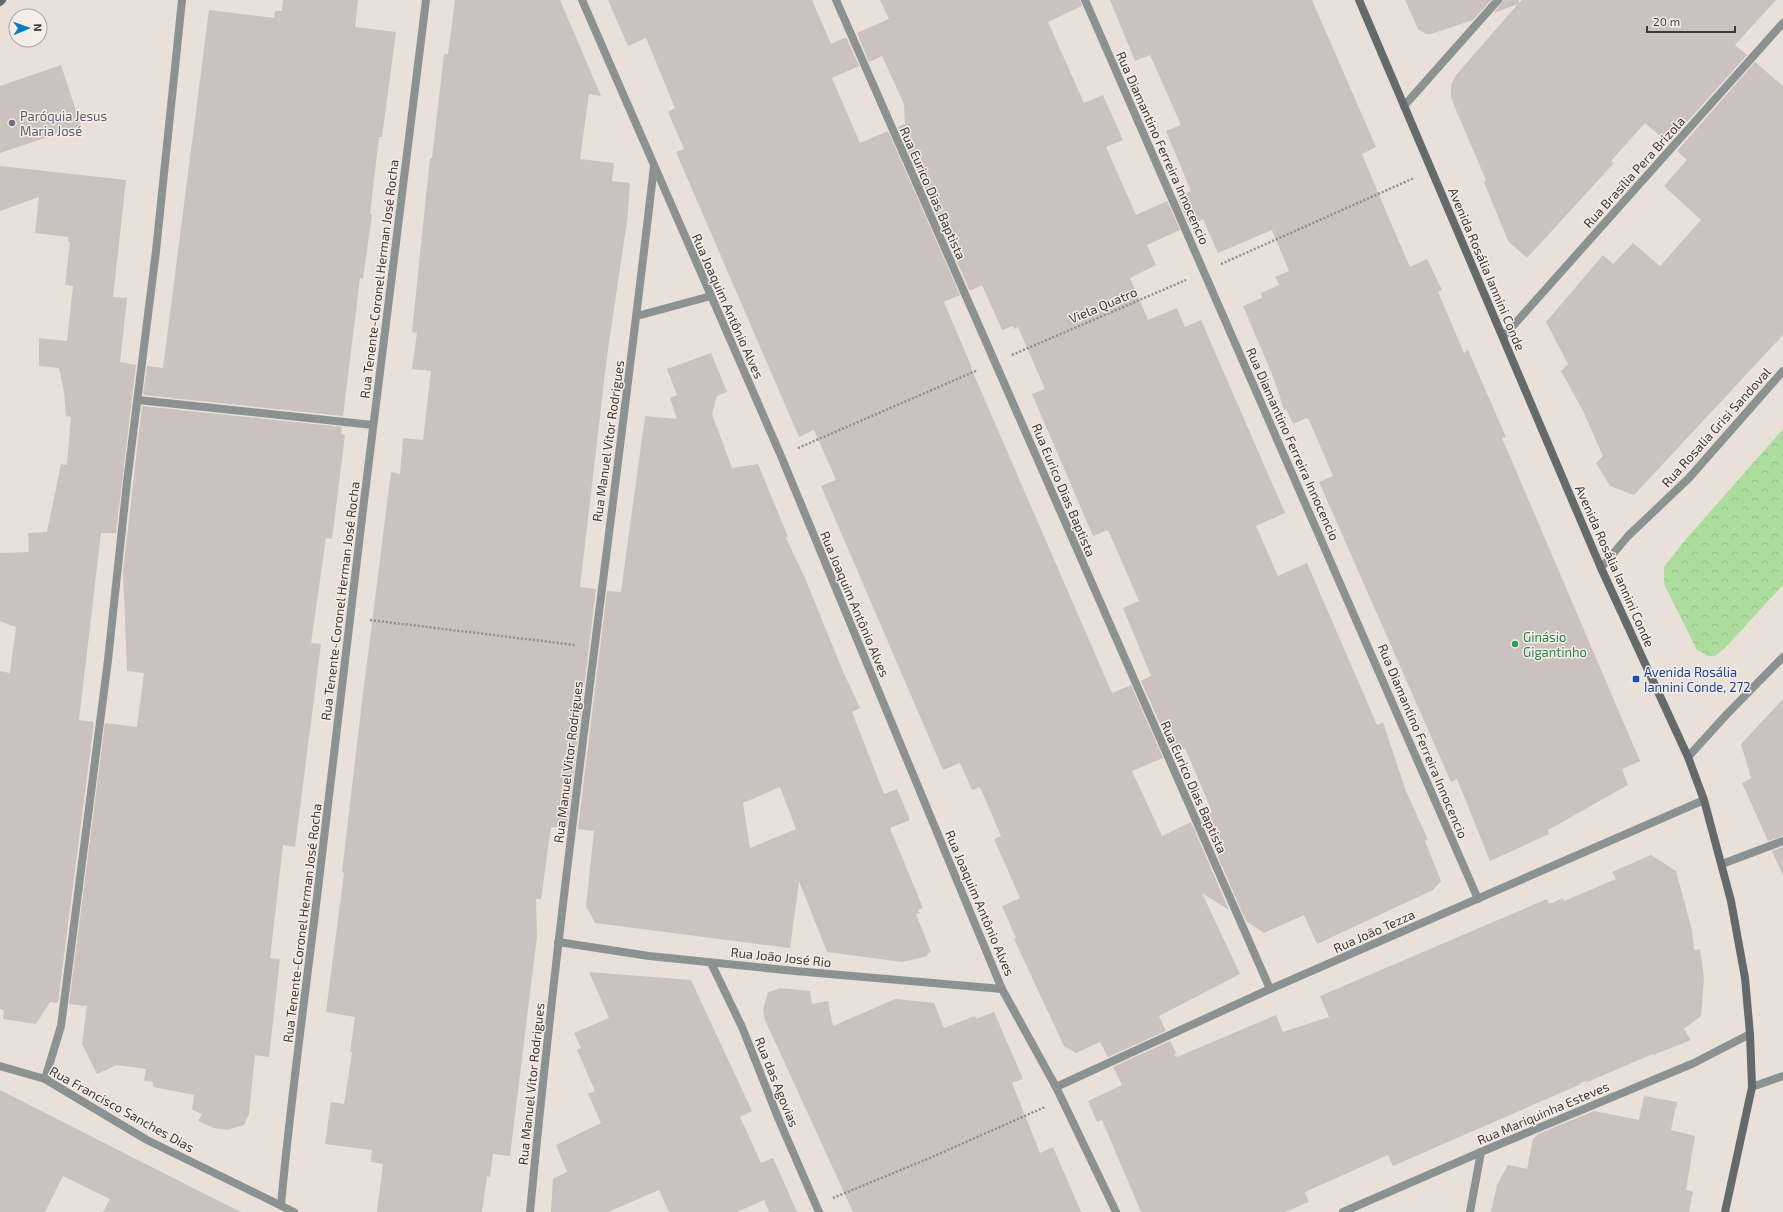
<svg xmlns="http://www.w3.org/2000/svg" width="1783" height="1212" font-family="'Exo 2',sans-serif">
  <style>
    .park { fill: url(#park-crowns) }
    .building { fill: #cbc1be; fill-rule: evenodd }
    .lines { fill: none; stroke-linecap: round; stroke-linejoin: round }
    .path { stroke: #948d89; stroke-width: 2.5; stroke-dasharray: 2 2; stroke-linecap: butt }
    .lane { stroke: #8c9192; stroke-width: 8 }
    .street { stroke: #8c9192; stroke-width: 8 }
    .secondary { stroke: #646a6c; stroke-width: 8 }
    .worship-dot { fill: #6b7280; stroke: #f6ede8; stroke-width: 1.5 }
    .leisure-dot { fill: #2e9e5b; stroke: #f6ede8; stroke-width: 1.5 }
    .transit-dot { fill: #1a4fb4; stroke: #f6ede8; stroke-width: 1.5 }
    .labels { text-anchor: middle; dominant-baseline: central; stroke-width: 3; stroke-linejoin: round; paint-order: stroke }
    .worship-label { font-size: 13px; fill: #5b616d; stroke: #f6ede8; text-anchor: start }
    .street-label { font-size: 13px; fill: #3d3937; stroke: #f6ede8 }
    .leisure-label { font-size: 13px; fill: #27864d; stroke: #f6ede8; text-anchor: start }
    .transit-label { font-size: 13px; fill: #164399; stroke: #f6ede8; text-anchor: start }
  </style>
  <defs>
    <pattern id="park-crowns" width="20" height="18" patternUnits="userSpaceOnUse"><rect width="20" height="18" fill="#addd9d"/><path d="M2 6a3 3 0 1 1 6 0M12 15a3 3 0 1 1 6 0" fill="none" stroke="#96be88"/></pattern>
  </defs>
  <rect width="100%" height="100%" fill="#e9e0da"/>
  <!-- park -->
  <path class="park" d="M 1783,429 L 1783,585 L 1724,649 L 1715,656 L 1708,656 L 1697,650 L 1664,584 L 1664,567 L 1686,539 Z"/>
  <!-- building -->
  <g class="building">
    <path d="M 283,0 L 358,0 L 355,27 L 396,32 L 382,137 L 379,137 L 370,214 L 372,214 L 369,236 L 363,279 L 360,278 L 343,416 L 143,395 L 147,366 L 163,368 L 209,10 L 274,18 L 275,11 L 282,11 Z"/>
    <path d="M 455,0 L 560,0 L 601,96 L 589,94 L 580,159 L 614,163 L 612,181 L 630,183 L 627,221 L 607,356 L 580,587 L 596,589 L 567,828 L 551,827 L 541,899 L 536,899 L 537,936 L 510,1156 L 493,1154 L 490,1177 L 487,1176 L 482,1212 L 377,1212 L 383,1164 L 371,1162 L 372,1150 L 325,1144 L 331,1102 L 344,1104 L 352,1052 L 350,1052 L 355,1017 L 326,1012 L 344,873 L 342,872 L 361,710 L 391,472 L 400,474 L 403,438 L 423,440 L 431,371 L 412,369 L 417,333 L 412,332 L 430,158 L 432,158 L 444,54 L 448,54 Z"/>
    <path d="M 608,0 L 812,0 L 831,44 L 846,37 L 859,66 L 832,78 L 856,134 L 860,143 L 888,131 L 960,295 L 944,302 L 972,368 L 971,368 L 1112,693 L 1131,685 L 1163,758 L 1132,771 L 1162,836 L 1191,822 L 1229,910 L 1202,893 L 1240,974 L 1159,1016 L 1166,1031 L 1108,1057 L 1100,1042 L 1076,1053 L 1064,1046 L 1014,939 L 1016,938 L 1002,906 L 1020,898 L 994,839 L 1001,836 L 980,787 L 972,790 L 960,763 L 943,770 L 821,486 L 836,480 L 814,430 L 799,437 L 676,152 L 684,149 L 668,112 L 675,108 L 646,38 L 628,46 Z"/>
    <path d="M 880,0 L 1080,0 L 1082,6 L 1048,22 L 1084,103 L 1103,95 L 1123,140 L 1106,147 L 1136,215 L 1167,201 L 1180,230 L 1147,245 L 1156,265 L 1130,278 L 1148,320 L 1177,308 L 1185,327 L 1201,320 L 1285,513 L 1256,526 L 1278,576 L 1307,563 L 1377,725 L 1383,722 L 1406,791 L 1428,840 L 1425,841 L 1441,881 L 1433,890 L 1317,944 L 1304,915 L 1264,933 L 1246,921 L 1201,818 L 1212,812 L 1185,748 L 1173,753 L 1141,681 L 1151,676 L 1123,608 L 1139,601 L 1108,530 L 1093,536 L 1032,394 L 1045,389 L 1018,327 L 1014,329 L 1013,326 L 1002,330 L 982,285 L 970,291 L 898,127 L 905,124 L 904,104 L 882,56 L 869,62 L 857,33 L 889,19 Z"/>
    <path d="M 1110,0 L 1312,0 L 1376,147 L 1362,154 L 1390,221 L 1410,267 L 1427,259 L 1442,290 L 1438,292 L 1464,353 L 1468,350 L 1506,437 L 1502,438 L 1640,761 L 1622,769 L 1628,785 L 1548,830 L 1549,834 L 1490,861 L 1457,779 L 1451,782 L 1319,482 L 1333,476 L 1309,420 L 1307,418 L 1293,424 L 1286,409 L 1284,410 L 1274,379 L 1243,306 L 1262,298 L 1261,293 L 1279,285 L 1275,277 L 1289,271 L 1272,230 L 1218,253 L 1203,219 L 1190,226 L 1177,197 L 1191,191 L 1166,131 L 1181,125 L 1150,55 L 1135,61 Z"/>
    <path d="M 1405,0 L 1491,0 L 1473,20 L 1431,34 L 1426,34 L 1418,29 Z"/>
    <path d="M 1503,0 L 1519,0 L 1519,3 L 1522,0 L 1776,0 L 1735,45 L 1747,55 L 1668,143 L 1645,123 L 1611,161 L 1614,163 L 1527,258 L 1508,241 L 1484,182 L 1486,180 L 1453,103 L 1451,95 L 1451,85 L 1456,75 L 1518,4 L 1494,13 Z"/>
    <path d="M 1755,62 L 1783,86 L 1783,335 L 1634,495 L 1610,486 L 1596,463 L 1603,456 L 1583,411 L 1561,371 L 1568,364 L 1546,322 L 1603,255 L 1613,264 L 1633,243 L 1660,266 L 1701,220 L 1664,186 L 1687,160 L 1677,151 Z"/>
    <path d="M 61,65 L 81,126 L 0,153 L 0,86 Z"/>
    <path d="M 0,166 L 126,180 L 113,297 L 127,298 L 120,362 L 136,365 L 116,533 L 101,533 L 79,720 L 94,722 L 58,1003 L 50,1002 L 36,1024 L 3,1019 L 4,1010 L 0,1009 L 0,671 L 10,673 L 16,627 L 0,621 L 0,553 L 29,552 L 28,533 L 47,532 L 61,464 L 67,465 L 71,417 L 66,416 L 64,392 L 59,368 L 39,366 L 39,338 L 67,341 L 73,286 L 65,285 L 70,242 L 68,242 L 68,237 L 35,233 L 39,197 L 0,211 Z"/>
    <path d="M 711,353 L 727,392 L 717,396 L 712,414 L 732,468 L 758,464 L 788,537 L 786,538 L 805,578 L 842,669 L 860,708 L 852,712 L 884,794 L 897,789 L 910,820 L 890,828 L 923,908 L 918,910 L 920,913 L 916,914 L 931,952 L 927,954 L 928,956 L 902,962 L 827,952 L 799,881 L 790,948 L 595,923 L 586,906 L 594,831 L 578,829 L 579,820 L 607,591 L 621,592 L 645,416 L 677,419 L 670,398 L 677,395 L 667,369 ZM 780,787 L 796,829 L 750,848 L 743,803 Z"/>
    <path d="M 142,406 L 342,427 L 341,434 L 345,435 L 332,539 L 326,538 L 311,643 L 321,644 L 297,831 L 295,847 L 283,845 L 270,958 L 280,959 L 269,1057 L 255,1055 L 249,1114 L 244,1125 L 227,1130 L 214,1128 L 198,1121 L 202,1114 L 192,1110 L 194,1095 L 153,1087 L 153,1082 L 144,1081 L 146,1069 L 117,1065 L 97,1074 L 82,1044 L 87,1006 L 69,1004 L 105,723 L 137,727 L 144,673 L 127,671 L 123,571 Z"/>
    <path d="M 1783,699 L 1783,836 L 1768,841 L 1742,783 L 1751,778 L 1741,744 Z"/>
    <path d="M 1783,847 L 1783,876 L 1772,851 Z"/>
    <path d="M 1651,855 L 1676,871 L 1692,930 L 1694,950 L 1700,949 L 1704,978 L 1701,1016 L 1684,1029 L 1691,1040 L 1653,1055 L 1653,1054 L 1585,1083 L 1588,1080 L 1580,1083 L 1581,1084 L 1393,1166 L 1388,1155 L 1305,1192 L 1309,1202 L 1285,1212 L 1141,1212 L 1102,1120 L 1097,1122 L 1088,1101 L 1122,1085 L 1113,1067 L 1170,1041 L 1176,1053 L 1173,1056 L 1176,1055 L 1177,1057 L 1276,1015 L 1283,1032 L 1329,1017 L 1320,996 L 1547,899 L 1549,904 L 1563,898 L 1564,901 L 1616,879 L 1612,872 Z"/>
    <path d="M 589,972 L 691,980 L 752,1111 L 740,1117 L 761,1163 L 773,1158 L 797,1212 L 769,1212 L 764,1200 L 737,1212 L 669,1212 L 659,1190 L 608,1212 L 551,1212 L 553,1179 L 567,1172 L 556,1145 L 601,1123 L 588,1094 L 595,1091 L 577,1050 L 581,1048 L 574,1033 L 609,1018 Z"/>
    <path d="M 781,988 L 810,991 L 812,1004 L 828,1001 L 833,1026 L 895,999 L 934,1003 L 944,1028 L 975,1016 L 976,1019 L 994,1012 L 1023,1079 L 1012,1083 L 1040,1153 L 1053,1147 L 1081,1212 L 853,1212 L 765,1020 L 763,1010 L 768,992 Z"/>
    <path d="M 0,1090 L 197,1190 L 241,1212 L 103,1212 L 110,1199 L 63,1176 L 45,1212 L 0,1212 Z"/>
    <path d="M 1644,1096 L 1677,1102 L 1671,1130 L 1695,1136 L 1686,1190 L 1693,1192 L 1689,1212 L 1491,1212 L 1497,1185 L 1508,1165 L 1527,1169 L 1533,1139 L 1538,1134 L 1594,1111 L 1639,1120 Z"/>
  </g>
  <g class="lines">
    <!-- path -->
    <g class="path">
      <path d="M 1221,264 L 1414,178"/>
      <path d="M 1012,355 L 1186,280"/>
      <path d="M 798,448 L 978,370"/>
      <path d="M 370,620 L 575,645"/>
      <path d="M 833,1198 L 932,1157 L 1045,1107"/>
    </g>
    <!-- lane -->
    <path class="lane" d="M 138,400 L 373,425"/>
    <!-- street -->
    <g class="street">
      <path d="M 582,0 L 781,456 L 1002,989 L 1056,1087 L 1116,1212"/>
      <path d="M 836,0 L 1270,989"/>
      <path d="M 1085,0 L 1478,899"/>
      <path d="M 1404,106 L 1498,0"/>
      <path d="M 637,316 L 711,296"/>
      <path d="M 1503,337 L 1783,23"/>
      <path d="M 1601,568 L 1628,536 L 1689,478 L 1783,371"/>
      <path d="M 1688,757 L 1727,714 L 1783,657"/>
      <path d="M 1722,864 L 1783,841"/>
      <path d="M 558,942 L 649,956 L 795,971 L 1002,989"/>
      <path d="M 711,963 L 742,1027 L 779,1120 L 819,1212"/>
      <path d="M 0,1066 L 45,1079 L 147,1140 L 294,1212"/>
      <path d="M 45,1079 L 61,1026 L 108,660 L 127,482 L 156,251 L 182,0"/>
      <path d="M 1056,1087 L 1270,989 L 1704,800"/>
      <path d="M 1752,1087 L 1783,1076"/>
      <path d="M 281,1205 C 291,1094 307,983 320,872 C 354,581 389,291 426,0"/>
      <path d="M 530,1212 C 563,862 614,515 654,166"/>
      <path d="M 1343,1212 L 1481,1152 L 1694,1063 L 1750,1034"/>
      <path d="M 1470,1212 L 1481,1152"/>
    </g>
    <!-- secondary -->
    <g class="secondary">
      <path d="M 1359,0 L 1601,568 L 1688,757 L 1704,800 L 1731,901 L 1745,978 L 1750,1034 L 1752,1087 L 1725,1212"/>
      <path d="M 0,2 L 2,0"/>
    </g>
  </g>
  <!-- markers -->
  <circle class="worship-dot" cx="12" cy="123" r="4"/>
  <circle class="leisure-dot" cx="1515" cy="644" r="4"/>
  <rect class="transit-dot" x="1632" y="675" width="8" height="8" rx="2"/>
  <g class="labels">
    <!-- worship labels -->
    <g class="worship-label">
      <text x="20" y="116">Paróquia Jesus<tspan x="20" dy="15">Maria José</tspan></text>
    </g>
    <!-- street labels -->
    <g class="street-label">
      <text transform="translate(1163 148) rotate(66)">Rua Diamantino Ferreira Innocencio</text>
      <text transform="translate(1634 172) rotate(-48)">Rua Brasília Pera Brizola</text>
      <text transform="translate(933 193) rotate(66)">Rua Eurico Dias Baptista</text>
      <text transform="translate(1487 269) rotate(67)">Avenida Rosália Iannini Conde</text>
      <text transform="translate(379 279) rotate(-83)">Rua Tenente-Coronel Herman José Rocha</text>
      <text transform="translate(1103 305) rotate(-23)">Viela Quatro</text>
      <text transform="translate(728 306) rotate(66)">Rua Joaquim Antônio Alves</text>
      <text transform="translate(1716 427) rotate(-48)">Rua Rosalia Grisi Sandoval</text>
      <text transform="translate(608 441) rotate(-82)">Rua Manuel Vitor Rodrigues</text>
      <text transform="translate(1293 444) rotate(66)">Rua Diamantino Ferreira Innocencio</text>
      <text transform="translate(1064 490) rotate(67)">Rua Eurico Dias Baptista</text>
      <text transform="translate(1615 566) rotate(66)">Avenida Rosália Iannini Conde</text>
      <text transform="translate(340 601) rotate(-83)">Rua Tenente-Coronel Herman José Rocha</text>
      <text transform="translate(855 604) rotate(67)">Rua Joaquim Antônio Alves</text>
      <text transform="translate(1423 741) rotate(67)">Rua Diamantino Ferreira Innocencio</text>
      <text transform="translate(568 762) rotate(-83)">Rua Manuel Vitor Rodrigues</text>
      <text transform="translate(1194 787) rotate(66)">Rua Eurico Dias Baptista</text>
      <text transform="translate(980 903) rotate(67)">Rua Joaquim Antônio Alves</text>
      <text transform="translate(302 923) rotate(-83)">Rua Tenente-Coronel Herman José Rocha</text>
      <text transform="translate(1374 931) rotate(-24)">Rua João Tezza</text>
      <text transform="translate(781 957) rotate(6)">Rua João José Rio</text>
      <text transform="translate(777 1082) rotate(68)">Rua das Agovias</text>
      <text transform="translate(531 1084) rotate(-84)">Rua Manuel Vitor Rodrigues</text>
      <text transform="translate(122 1109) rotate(29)">Rua Francisco Sanches Dias</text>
      <text transform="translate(1543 1113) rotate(-23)">Rua Mariquinha Esteves</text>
    </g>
    <!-- leisure labels -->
    <g class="leisure-label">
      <text x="1523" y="637">Ginásio<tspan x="1523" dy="15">Gigantinho</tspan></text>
    </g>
    <!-- transit labels -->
    <g class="transit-label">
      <text x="1644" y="672">Avenida Rosália<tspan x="1644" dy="15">Iannini Conde, 272</tspan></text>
    </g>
  </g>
  <!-- north arrow -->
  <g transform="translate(28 28) rotate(88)"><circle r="19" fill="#f6ede8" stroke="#aca5a1"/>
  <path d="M0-3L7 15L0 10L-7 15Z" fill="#0c7cc6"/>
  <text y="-6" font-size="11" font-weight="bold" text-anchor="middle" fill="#3d3937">N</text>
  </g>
  <!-- scale -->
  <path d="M1647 26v6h88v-6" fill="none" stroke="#3d3937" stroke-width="2"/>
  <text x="1653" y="26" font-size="12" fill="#3d3937" stroke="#f6ede8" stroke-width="3" paint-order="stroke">20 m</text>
</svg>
